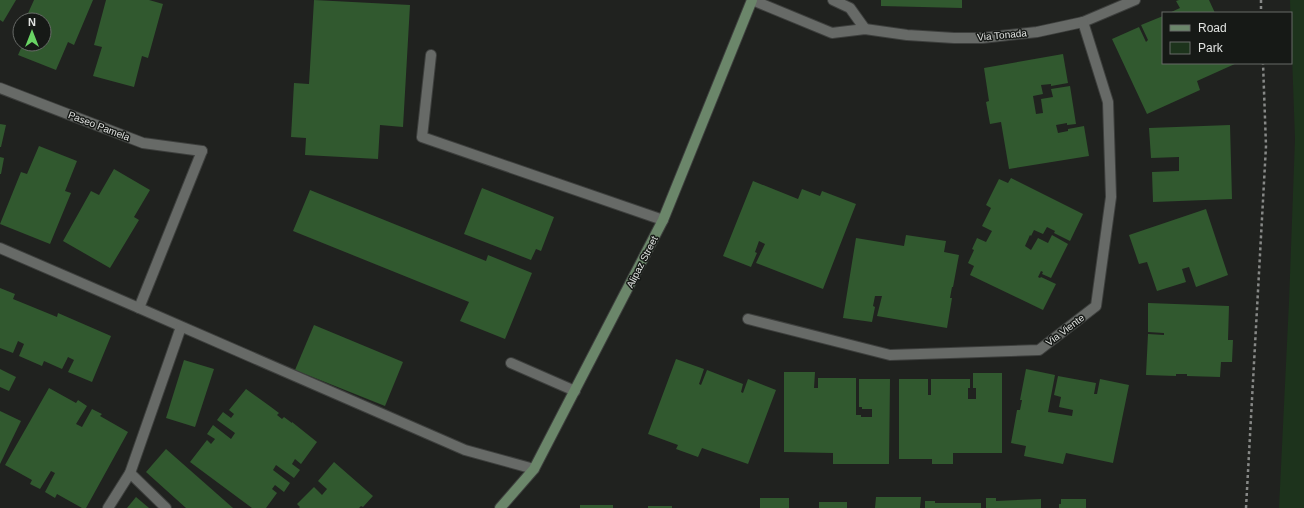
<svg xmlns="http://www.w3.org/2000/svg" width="1304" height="508" font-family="Arial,sans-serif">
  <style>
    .green { fill: #1d331c }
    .building { fill: #31592f }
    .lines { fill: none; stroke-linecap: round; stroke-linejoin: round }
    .lane-casing { stroke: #3d3f3d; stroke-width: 12 }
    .street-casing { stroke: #3d3f3d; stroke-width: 12 }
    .secondary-casing { stroke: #3d3f3d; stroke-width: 12 }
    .path { stroke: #878987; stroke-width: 2.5; stroke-dasharray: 3 3; stroke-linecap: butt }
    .lane { stroke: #676a67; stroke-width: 10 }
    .street { stroke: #676a67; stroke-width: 10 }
    .secondary { stroke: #6b866a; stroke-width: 10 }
    .labels { text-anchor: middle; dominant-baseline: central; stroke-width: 3; stroke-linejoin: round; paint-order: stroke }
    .street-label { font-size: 10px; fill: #e1e3e1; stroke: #161916 }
  </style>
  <rect width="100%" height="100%" fill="#20221f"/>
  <!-- green -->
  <path class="green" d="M 1290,0 L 1304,0 L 1304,508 L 1279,508 L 1289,302 L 1295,139 Z"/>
  <!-- building -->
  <g class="building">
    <path d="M 0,0 L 16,0 L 3,22 L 0,20 Z"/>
    <path d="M 34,0 L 93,0 L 74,45 L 68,42 L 56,70 L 18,55 L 23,44 L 44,44 L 44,20 L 25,20 Z"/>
    <path d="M 106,0 L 149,0 L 163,4 L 148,58 L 142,56 L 134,87 L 93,76 L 102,47 L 94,45 Z"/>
    <path d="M 314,0 L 410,5 L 403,127 L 380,125 L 378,159 L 305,155 L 306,138 L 291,137 L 294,83 L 309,84 Z"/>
    <path d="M 881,0 L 962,0 L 962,8 L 881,6 Z"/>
    <path d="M 1179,0 L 1209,0 L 1215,13 L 1169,13 L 1180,8 L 1176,1 Z"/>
    <path d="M 1163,16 L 1163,63 L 1237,63 L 1197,81 L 1200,90 L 1147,114 L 1112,39 L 1139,27 L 1146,42 L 1148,40 L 1141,25 Z"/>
    <path d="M 1063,54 L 1068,83 L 1051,86 L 1051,84 L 1041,85 L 1043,94 L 1033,96 L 1036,114 L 1043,113 L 1041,99 L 1053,97 L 1051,89 L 1070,86 L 1076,124 L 1067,125 L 1067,123 L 1056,125 L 1058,133 L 1068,131 L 1068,129 L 1084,126 L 1089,156 L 1009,169 L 1001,122 L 990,124 L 986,102 L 989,101 L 984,68 Z"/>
    <path d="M 0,124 L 6,125 L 1,147 L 0,147 Z"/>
    <path d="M 1230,125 L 1232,199 L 1153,202 L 1152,172 L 1179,171 L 1179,157 L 1151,158 L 1149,128 Z"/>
    <path d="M 39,146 L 77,161 L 65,191 L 71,193 L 50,244 L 0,224 L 21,172 L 27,174 Z"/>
    <path d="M 0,157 L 4,158 L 1,174 L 0,174 Z"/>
    <path d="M 114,169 L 150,190 L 134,217 L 139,220 L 110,268 L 63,241 L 91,191 L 99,195 Z"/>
    <path d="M 1011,178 L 1083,214 L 1070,241 L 1054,233 L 1055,231 L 1047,227 L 1043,234 L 1034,230 L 1031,236 L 1030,235 L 1025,246 L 1031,250 L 1038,238 L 1048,243 L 1052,235 L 1068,244 L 1051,278 L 1042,274 L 1043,272 L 1041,271 L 1038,277 L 1040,278 L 1041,277 L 1056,284 L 1043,310 L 970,275 L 974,266 L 968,263 L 974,250 L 972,249 L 977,238 L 986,242 L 992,231 L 982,226 L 991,208 L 986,205 L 999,179 L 1008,183 Z"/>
    <path d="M 753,181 L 798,199 L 802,189 L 820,196 L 822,191 L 856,204 L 823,289 L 756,263 L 765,244 L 759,241 L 755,252 L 757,253 L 751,267 L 723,256 Z"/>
    <path d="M 482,188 L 554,217 L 541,251 L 536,249 L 531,260 L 464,234 Z"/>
    <path d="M 310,190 L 486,261 L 488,255 L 532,273 L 505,339 L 460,321 L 469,302 L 293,231 Z"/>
    <path d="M 1206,209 L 1228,275 L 1196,287 L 1189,267 L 1182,269 L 1186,282 L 1157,291 L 1147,262 L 1139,264 L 1129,235 Z"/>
    <path d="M 906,235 L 946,241 L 944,252 L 959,255 L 953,287 L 952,287 L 950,298 L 952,298 L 947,328 L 877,316 L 882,296 L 875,296 L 873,306 L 875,307 L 872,322 L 843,318 L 856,238 L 904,246 Z"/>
    <path d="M 0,288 L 15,294 L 13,299 L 57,317 L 58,313 L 111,336 L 92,382 L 68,372 L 74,360 L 68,357 L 62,369 L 44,361 L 42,366 L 19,356 L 24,344 L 18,341 L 13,353 L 0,348 Z"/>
    <path d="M 1148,303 L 1229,306 L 1228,340 L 1233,340 L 1232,362 L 1221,362 L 1220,377 L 1187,376 L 1187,374 L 1176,374 L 1176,376 L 1146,375 L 1148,334 L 1164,335 L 1164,333 L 1148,332 Z"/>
    <path d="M 314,325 L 403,362 L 385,406 L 295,370 Z"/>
    <path d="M 676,359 L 704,369 L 699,384 L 701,385 L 707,370 L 743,384 L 741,392 L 743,393 L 748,379 L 776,390 L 748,464 L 702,448 L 698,457 L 676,449 L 678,445 L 648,434 Z"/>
    <path d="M 184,360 L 214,369 L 195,427 L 166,418 Z"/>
    <path d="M 0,369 L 16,377 L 9,391 L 0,387 Z"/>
    <path d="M 1026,369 L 1055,375 L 1048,412 L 1072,416 L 1073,410 L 1059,407 L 1061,397 L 1054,395 L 1058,376 L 1096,383 L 1094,394 L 1097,394 L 1100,379 L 1129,385 L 1113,463 L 1066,453 L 1063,464 L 1024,456 L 1026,446 L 1011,443 L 1017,410 L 1020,410 L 1022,400 L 1020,400 Z"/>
    <path d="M 784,372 L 815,372 L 814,388 L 818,388 L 818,378 L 856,378 L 856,415 L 861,415 L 861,417 L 872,417 L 872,409 L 862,409 L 862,407 L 859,407 L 859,379 L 890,379 L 889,464 L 833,464 L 833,453 L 784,452 Z"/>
    <path d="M 973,373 L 1002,373 L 1002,453 L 953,453 L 953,464 L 932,464 L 932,459 L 899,459 L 899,379 L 928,379 L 928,395 L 931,395 L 931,379 L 970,379 L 970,388 L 968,388 L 968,399 L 976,399 L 976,388 L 973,388 Z"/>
    <path d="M 49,388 L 76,403 L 78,400 L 87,406 L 76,424 L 82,427 L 92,409 L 102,414 L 100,416 L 128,432 L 86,508 L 82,508 L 57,494 L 55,498 L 45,492 L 55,473 L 51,471 L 40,489 L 30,484 L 32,480 L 5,465 Z"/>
    <path d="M 246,389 L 271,407 L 279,413 L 277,415 L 282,419 L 284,417 L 292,423 L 292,422 L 317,442 L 301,464 L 295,459 L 292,464 L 300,470 L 294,478 L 276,465 L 273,470 L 290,483 L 284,492 L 275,485 L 272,489 L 277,493 L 266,508 L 252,508 L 190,462 L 207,440 L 211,444 L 215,439 L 207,434 L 213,425 L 231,439 L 235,433 L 217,420 L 223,412 L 231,418 L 234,414 L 229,410 Z"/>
    <path d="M 0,411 L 21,421 L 0,464 Z"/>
    <path d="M 166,449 L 233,508 L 186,508 L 146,472 Z"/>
    <path d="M 334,462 L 373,496 L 363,507 L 361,506 L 359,508 L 299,508 L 300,507 L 297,504 L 314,487 L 322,495 L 327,489 L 318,481 Z"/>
    <path d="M 136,497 L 149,508 L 127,508 Z"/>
    <path d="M 876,497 L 921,497 L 920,508 L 875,508 Z"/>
    <rect x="760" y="498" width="29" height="10"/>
    <path d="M 986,498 L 996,498 L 996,501 L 1041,499 L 1041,508 L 986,508 Z"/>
    <path d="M 1061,499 L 1086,499 L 1086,508 L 1059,508 L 1059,504 L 1061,504 Z"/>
    <path d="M 925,501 L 935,501 L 935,503 L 981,503 L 981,508 L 925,508 Z"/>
    <rect x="819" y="502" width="28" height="6"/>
    <rect x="580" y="505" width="33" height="3"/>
    <rect x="648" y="506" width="24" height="2"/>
  </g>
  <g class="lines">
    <defs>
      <g id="lane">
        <path d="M 431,55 L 422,137 L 663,220"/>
        <path d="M 202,151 L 139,308 L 465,450 L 534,469"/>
        <path d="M 0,248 L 139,308"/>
        <path d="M 511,363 L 575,391"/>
        <path d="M 130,473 L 166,508"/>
        <path d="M 108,508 L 130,473 L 181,327"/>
      </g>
      <g id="street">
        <path d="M 752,0 L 832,33 L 865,29 L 907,35 L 954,38 L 982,38 L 1037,32 L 1083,22 L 1135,0"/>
        <path d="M 833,0 L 850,8 L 865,29"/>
        <path d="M 0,88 L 143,143 L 202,151"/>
        <path d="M 748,319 L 890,355 L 1039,350 L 1096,306 L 1111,197 L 1108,102 L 1083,22"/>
      </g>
      <path id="secondary" d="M 500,508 L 534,469 L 663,220 L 752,0"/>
    </defs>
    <!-- lane casing -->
    <use href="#lane" class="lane-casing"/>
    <!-- street casing -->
    <use href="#street" class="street-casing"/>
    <!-- secondary casing -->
    <use href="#secondary" class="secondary-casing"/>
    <!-- path -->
    <g class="path">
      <path d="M 1261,0 L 1261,13"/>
      <path d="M 1246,508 L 1266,146 L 1263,63"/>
    </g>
    <!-- lane -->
    <use href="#lane" class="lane"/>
    <!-- street -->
    <use href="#street" class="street"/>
    <!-- secondary -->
    <use href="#secondary" class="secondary"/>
  </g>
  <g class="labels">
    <!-- street labels -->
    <g class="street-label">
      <text transform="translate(1002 35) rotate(-5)">Via Tonada</text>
      <text transform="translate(99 126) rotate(21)">Paseo Pamela</text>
      <text transform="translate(642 262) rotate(-63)">Alipaz Street</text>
      <text transform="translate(1065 330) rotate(-37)">Via Viente</text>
    </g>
  </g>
  <!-- legend -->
  <rect x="1162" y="12" width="130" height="52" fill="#161916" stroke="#676a67"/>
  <rect x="1170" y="25" width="20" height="6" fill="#6b866a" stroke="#676a67"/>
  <text x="1198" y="32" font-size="12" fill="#e1e3e1">Road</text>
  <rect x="1170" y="42" width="20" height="12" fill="#1d331c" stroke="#676a67"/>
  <text x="1198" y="52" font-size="12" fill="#e1e3e1">Park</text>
  <!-- north arrow -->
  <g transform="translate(32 32)"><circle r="19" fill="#161916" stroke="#676a67"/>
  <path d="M0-3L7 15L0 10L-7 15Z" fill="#69d464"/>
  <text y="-6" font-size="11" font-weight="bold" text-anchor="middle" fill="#e1e3e1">N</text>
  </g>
</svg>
